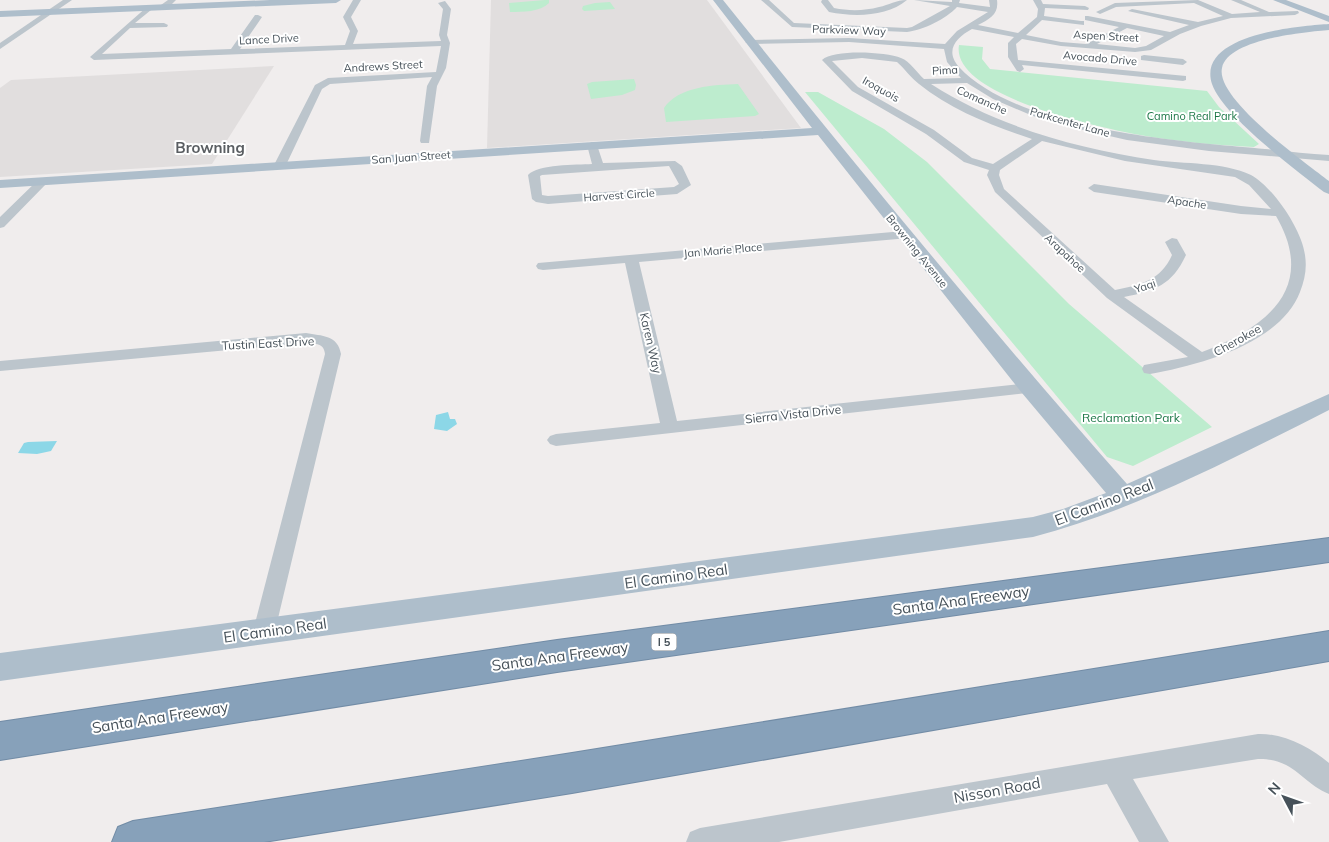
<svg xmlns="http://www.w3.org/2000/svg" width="1329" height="842" font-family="Mulish,sans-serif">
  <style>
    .education { fill: #e1dede }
    .green { fill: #bdecce }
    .water { fill: #8cd7e7 }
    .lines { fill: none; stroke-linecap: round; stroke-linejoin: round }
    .highway-casing { stroke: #728ca6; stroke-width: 2 }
    .minor { fill: #bcc5cc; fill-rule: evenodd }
    .major { fill: #aebecb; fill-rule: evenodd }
    .highway { fill: #87a1ba; fill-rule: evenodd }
    .labels { text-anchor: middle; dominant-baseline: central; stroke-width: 4; stroke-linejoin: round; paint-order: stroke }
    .far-street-label { font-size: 11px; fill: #465159; stroke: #fff }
    .far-park-label { font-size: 11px; fill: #1b7746; stroke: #fff }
    .shield { fill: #fff; stroke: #7e858b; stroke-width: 1 }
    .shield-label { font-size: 11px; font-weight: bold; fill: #465159 }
    .street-label { font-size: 12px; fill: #465159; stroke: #fff }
    .park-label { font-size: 12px; fill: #1b7746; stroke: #fff }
    .far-district-label { font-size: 15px; font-weight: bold; fill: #5a5e62; stroke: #fff }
    .near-street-label { font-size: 15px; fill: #465159; stroke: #fff }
  </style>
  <rect width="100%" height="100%" fill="#f0eded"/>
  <!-- education -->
  <g class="education">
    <path d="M 491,0 L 707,0 L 801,128 L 487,148 Z"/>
    <path d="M 274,66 L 212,164 L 0,177 L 0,88 L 11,80 Z"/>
  </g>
  <!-- green -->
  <g class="green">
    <path d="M 545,0 L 549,0 L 549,3 C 540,12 523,12 510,12 L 509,3 Z"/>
    <path d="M 610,2 L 615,9 L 584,11 L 582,9 L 583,6 L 595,3 Z"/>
    <path d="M 959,45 L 983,47 L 982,59 L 990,69 L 1207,91 L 1219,107 L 1259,144 L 1254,147 C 1216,145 1178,142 1140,135 C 1103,128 950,96 959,45 Z"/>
    <path d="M 634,79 L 636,85 L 635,90 L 622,95 L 591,99 L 587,84 L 592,82 Z"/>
    <path d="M 738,84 L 759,114 L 755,116 L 666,122 L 664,108 C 679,86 714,85 738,84 Z"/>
    <path d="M 805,92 L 818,92 L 884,129 L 927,162 L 1069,304 L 1212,427 L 1133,466 L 1107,457 Z"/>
  </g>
  <!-- water -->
  <g class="water">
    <path d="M 448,412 L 450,419 L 455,419 L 457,424 L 447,431 L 434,429 L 436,415 Z"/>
    <path d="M 57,441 L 51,451 L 37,454 L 18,453 L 24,443 L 28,442 Z"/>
  </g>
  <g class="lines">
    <defs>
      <g id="highway">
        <path d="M 1329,538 L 1329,562 L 557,672 L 0,760 L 0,722 L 557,640 Z"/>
        <path d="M 1329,631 L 1329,661 L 572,793 L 264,842 L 112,842 L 118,827 L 133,821 L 572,753 Z"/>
      </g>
    </defs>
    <!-- highway casing -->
    <use href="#highway" class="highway-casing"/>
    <!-- minor -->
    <g class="minor">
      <path d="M 63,0 L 72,0 L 0,49 L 0,43 Z"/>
      <path d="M 168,0 L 176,0 L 167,9 L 161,9 L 161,5 Z"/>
      <path d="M 353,0 L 361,0 L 351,17 L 358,31 L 353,44 L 441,41 L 439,35 L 443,9 L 438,3 L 445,1 L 451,9 L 447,35 L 450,43 L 446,68 L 437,86 L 429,143 L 421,143 L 420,141 L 427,86 L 432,77 L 330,84 L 322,89 L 286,165 L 280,168 L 274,165 L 315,85 L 328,78 L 436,72 L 441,46 L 94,60 L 90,57 L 148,6 L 152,8 L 151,10 L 135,23 L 164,23 L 168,25 L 167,27 L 130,28 L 102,54 L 231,49 L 255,15 L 258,15 L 262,17 L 240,49 L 345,45 L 350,31 L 343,17 Z"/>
      <path d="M 761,0 L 769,0 L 794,23 L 907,28 L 912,27 L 950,6 L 914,0 L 952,2 L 952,0 L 960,0 L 959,3 L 990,7 L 989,0 L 997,0 C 999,14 990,19 978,25 L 1018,33 L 1037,17 L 1038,9 L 1033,0 L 1041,0 L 1043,4 L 1085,6 L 1089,8 L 1088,10 L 1045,8 L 1044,16 L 1081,21 L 1084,21 L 1084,25 L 1042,20 L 1026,35 L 1061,42 L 1086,44 L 1119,27 L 1085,20 L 1085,16 L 1088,16 L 1170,32 L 1189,25 L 1128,11 L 1132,9 L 1198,22 L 1223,16 L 1194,3 L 1116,7 L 1100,14 L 1096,12 L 1115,3 L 1198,0 L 1232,14 L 1260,12 L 1231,0 L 1241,0 L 1269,12 L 1298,11 L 1299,13 L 1295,15 L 1231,18 L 1201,26 L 1180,34 L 1151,50 L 1135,52 L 1061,46 L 1022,39 L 1016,44 L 1018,60 L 1186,76 L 1186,80 L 1183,81 L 1022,65 L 1024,69 L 1020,72 L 1017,71 L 1008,57 L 1008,43 L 1014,37 L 972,29 C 957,37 944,50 959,67 C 1017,130 1183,142 1265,149 C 1286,151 1308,154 1329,155 L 1329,161 L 1209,151 L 1127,140 L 1070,127 L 1033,116 L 993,99 L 967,83 L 931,84 C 998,127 1076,148 1154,160 C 1184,164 1224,162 1251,175 C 1273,187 1302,230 1305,255 C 1307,268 1305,279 1300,292 C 1280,344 1199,365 1150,374 L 1144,373 L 1142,369 L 1144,365 L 1188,357 L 1107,298 L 995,192 L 987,175 L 989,170 L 964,162 L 926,134 L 852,91 L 822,60 C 834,49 886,52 901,58 C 910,61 917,73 924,79 L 961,78 L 947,62 L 944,49 L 849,42 L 749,44 L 745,42 L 749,40 L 849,38 L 945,44 L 957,31 L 988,12 L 957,7 C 946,19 923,30 907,32 L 792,27 ZM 1127,28 L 1164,36 L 1146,46 L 1135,48 L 1097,44 ZM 862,58 L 897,62 C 905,69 911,78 919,84 C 951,110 993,126 1032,139 L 993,164 L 972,158 L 934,130 L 858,87 L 832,61 ZM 1042,141 L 1125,161 L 1235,177 L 1249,185 L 1271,209 L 1241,206 L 1094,184 L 1088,188 L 1094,192 L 1241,214 L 1276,216 C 1318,288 1266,328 1202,352 L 1124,297 C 1155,291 1172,285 1186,255 L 1177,239 L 1172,238 L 1165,242 L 1172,255 C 1161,280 1141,285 1115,290 L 1004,189 L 999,175 L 1000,170 Z"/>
      <path d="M 822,0 L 828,0 L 834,8 C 849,11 864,11 879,7 C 889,5 896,0 907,0 C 887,17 854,17 829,12 L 821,2 Z"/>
      <path d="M 1144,55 L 1183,59 L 1187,62 L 1183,65 L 1141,60 L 1141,56 Z"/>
      <path d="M 592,142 L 597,145 L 603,163 L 675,161 L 682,166 L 691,185 L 677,194 L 548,204 L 536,202 L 532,199 L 528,175 C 538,164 576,165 592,164 L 587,145 ZM 669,166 L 679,184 L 674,187 L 548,196 L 542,195 L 540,176 L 542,175 Z"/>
      <path d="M 43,178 L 47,179 L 49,181 L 47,183 L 4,227 L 0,228 L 0,217 L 39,179 Z"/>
      <path d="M 904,231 L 910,235 L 909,238 L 639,262 L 677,421 L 1030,383 L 1036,384 L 1038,388 L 1036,392 L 556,446 L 550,444 L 547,440 L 550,436 L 556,434 L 660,423 L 625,263 L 543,270 L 538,269 L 536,266 L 538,263 Z"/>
      <path d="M 306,333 C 322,336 338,335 341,354 L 275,631 L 272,638 L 264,641 L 256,638 L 253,631 L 325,354 C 324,343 316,344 306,343 L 0,371 L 0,361 Z"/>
      <path d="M 1258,734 C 1283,733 1310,747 1329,763 L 1329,794 C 1302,783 1294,758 1258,759 L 1133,779 L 1169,842 L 1139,842 L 1107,784 L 779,842 L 686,842 L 690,832 L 700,828 Z"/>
    </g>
    <!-- major -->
    <g class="major">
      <path d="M 270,0 L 341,0 L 336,3 L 0,17 L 0,11 Z"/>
      <path d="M 713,0 L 723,0 C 855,164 988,327 1127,484 L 1329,394 L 1329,410 C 1234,458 1136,510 1033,537 L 0,681 L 0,653 L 1033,517 L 1063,509 L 1106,493 L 1022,393 L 818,135 L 0,188 L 0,180 L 812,128 Z"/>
      <path d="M 1273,0 L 1286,0 L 1329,16 L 1329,22 Z"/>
      <path d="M 1329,24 L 1329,30 C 1305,32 1228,39 1222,68 C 1215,99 1306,163 1329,181 L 1329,194 L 1324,192 C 1296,170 1223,116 1212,84 C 1196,34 1299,26 1329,24 Z"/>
    </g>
    <!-- highway -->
    <use href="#highway" class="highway"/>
  </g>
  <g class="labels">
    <!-- far-street labels -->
    <g class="far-street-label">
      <text transform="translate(849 30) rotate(2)">Parkview Way</text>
      <text transform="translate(1106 36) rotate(3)">Aspen Street</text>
      <text transform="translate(269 39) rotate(-3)">Lance Drive</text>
      <text transform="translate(1100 58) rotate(5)">Avocado Drive</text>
      <text transform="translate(383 66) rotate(-3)">Andrews Street</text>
      <text transform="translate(945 70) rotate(-3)">Pima</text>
      <text transform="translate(881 89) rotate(29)">Iroquois</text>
      <text transform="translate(982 100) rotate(24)">Comanche</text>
      <text transform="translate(1070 122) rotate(16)">Parkcenter Lane</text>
      <text transform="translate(411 157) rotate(-4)">San Juan Street</text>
      <text transform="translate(619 195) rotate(-4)">Harvest Circle</text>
      <text transform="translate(1187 202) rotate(9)">Apache</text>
      <text transform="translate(723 250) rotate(-5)">Jan Marie Place</text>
      <text transform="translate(917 251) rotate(51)">Browning Avenue</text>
      <text transform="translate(1065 253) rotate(43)">Arapahoe</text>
      <text transform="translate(1145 286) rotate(-19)">Yaqi</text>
    </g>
    <!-- far-park labels -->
    <g class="far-park-label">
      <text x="1192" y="116">Camino Real Park</text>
    </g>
    <!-- shield labels -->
    <rect class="shield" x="651.5" y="633.5" width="25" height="17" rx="4"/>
    <g class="shield-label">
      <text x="664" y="642">I 5</text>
    </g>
    <!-- street labels -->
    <g class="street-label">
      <text transform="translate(1237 340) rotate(-29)">Cherokee</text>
      <text transform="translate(268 343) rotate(-3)">Tustin East Drive</text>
      <text transform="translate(651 343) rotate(77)">Karen Way</text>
      <text transform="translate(793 414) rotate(-6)">Sierra Vista Drive</text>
    </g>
    <!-- park labels -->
    <g class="park-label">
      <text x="1131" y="417">Reclamation Park</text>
    </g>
    <!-- far-district labels -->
    <g class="far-district-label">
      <text x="210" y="147">Browning</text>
    </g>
    <!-- near-street labels -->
    <g class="near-street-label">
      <text transform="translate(1104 502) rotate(-21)">El Camino Real</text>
      <text transform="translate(676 576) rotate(-8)">El Camino Real</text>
      <text transform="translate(961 600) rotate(-8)">Santa Ana Freeway</text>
      <text transform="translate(275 630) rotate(-8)">El Camino Real</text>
      <text transform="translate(560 656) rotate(-8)">Santa Ana Freeway</text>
      <text transform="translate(160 717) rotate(-9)">Santa Ana Freeway</text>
      <text transform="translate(997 790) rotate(-10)">Nisson Road</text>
    </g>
  </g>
  <!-- north arrow -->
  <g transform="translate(1284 797) rotate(311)" stroke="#ffffff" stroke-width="4" paint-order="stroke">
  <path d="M0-4L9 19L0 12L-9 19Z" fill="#465159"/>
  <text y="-8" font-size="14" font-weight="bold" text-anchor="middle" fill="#465159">N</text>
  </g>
</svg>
